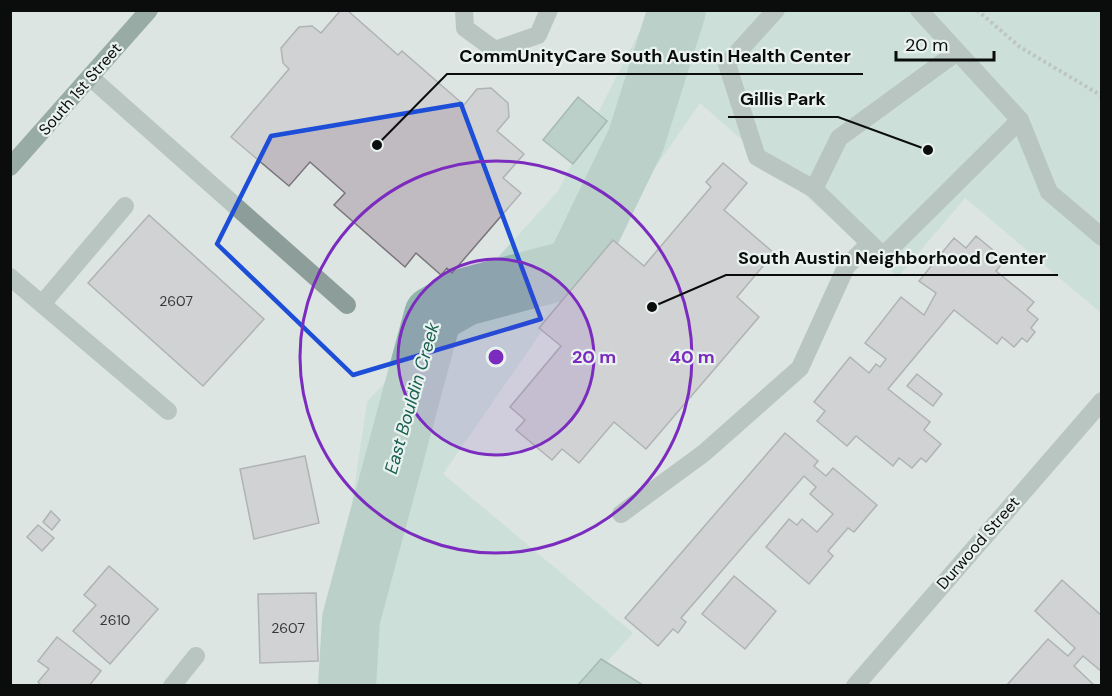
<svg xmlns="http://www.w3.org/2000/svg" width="1112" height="696" font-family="'DM Sans',sans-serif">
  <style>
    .green { fill: #b9d7ce }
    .water { fill: #90b6ac; stroke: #68837c; stroke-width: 1.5 }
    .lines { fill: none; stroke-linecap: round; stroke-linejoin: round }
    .river { stroke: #90b6ac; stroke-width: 58 }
    .building { fill: #c0bbc1; stroke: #7a757b; stroke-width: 1.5 }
    .path { stroke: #9aa19f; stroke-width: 4; stroke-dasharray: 3 3; stroke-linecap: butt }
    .minor { stroke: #8d9d99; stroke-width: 18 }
    .major { stroke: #47645c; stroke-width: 18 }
    .marked { fill: none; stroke: #1d4ed8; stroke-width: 4.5; stroke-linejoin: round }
    .ring { fill: none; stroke: #7b2cbf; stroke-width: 3 }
    .labels { text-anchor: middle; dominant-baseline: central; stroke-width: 4.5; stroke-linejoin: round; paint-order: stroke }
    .number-label { font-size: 14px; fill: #383839 }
    .street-label { font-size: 16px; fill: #0a0d0c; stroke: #e9f2ef }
    .water-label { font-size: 18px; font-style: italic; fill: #175f51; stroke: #e9f2ef }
    .centre { fill: #7b2cbf; stroke: #e9f2ef; stroke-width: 3 }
    .ring-label { font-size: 18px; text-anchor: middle; font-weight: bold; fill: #7b2cbf; stroke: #e9f2ef; stroke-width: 4.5; stroke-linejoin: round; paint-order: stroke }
    .leader { fill: none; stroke: #0a0d0c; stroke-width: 2 }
    .callout-dot { fill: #0a0d0c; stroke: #e9f2ef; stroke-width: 2 }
    .callout-label { font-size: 18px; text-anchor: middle; font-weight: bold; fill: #0a0d0c; stroke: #e9f2ef; stroke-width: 4.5; stroke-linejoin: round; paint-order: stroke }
  </style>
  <rect width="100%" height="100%" fill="#dce5e2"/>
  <!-- green -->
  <path class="green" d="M 650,11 L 1101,11 L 1101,313 L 965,198 L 898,277 L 700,103 L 443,474 L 633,633 L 586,685 L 321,686 L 338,599 L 367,402 L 558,191 Z"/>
  <!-- water -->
  <g class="water">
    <path d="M 578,97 L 607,121 L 573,164 L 543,140 Z"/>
    <path d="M 601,659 L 643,685 L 578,685 Z"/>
  </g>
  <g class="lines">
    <!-- river -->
    <path class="river" d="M 347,686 L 351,619 L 433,315 L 465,297 L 574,268 L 636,140 L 677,10"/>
  </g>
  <!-- building -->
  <g class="building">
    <path d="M 341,10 L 347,10 L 398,55 L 402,51 L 464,105 L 477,89 L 491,88 L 508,103 L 509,117 L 497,131 L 524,154 L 503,178 L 521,193 L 452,273 L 447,268 L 441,275 L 416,253 L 405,267 L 334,205 L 345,193 L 310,162 L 289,186 L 231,137 L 289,69 L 283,63 L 281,48 L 299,27 L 312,26 L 321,33 Z"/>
    <path d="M 723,163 L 747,183 L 724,210 L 774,253 L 737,297 L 759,317 L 646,449 L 614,422 L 579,463 L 562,449 L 552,460 L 516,430 L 525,420 L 510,407 L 561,346 L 539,328 L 613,240 L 644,266 L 711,187 L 706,182 Z"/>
    <path d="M 149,215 L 264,319 L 203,386 L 88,283 Z"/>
    <path d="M 976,236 L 1005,260 L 996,271 L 1034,302 L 1027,310 L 1038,319 L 1031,328 L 1035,332 L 1027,342 L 1022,338 L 1014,347 L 1002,337 L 997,344 L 954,310 L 888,389 L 930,422 L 924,430 L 941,444 L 926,462 L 921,458 L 912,468 L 899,458 L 893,466 L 856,436 L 847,446 L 817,421 L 825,411 L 814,402 L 850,357 L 869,373 L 876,364 L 880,367 L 886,359 L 865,343 L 901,297 L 924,315 L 936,293 L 919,281 L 954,238 L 966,248 Z"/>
    <path d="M 917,374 L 942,394 L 933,406 L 907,386 Z"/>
    <path d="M 785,433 L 818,461 L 814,466 L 826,476 L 833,468 L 877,505 L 854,532 L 848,528 L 828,551 L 833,556 L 809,584 L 766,547 L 789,519 L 797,525 L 802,519 L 817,532 L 833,514 L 810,494 L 816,487 L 804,476 L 681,618 L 686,622 L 678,633 L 673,629 L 658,646 L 625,618 Z"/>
    <path d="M 305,456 L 319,523 L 254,539 L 240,469 Z"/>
    <path d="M 51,511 L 60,520 L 52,530 L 43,522 Z"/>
    <path d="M 38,525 L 54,538 L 42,551 L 27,537 Z"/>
    <path d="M 109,566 L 158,609 L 110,664 L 73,631 L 96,605 L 84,595 Z"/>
    <path d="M 734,576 L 776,611 L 745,649 L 702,614 Z"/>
    <path d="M 1062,580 L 1102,616 L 1102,672 L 1083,656 L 1074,666 L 1095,686 L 1006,686 L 1048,639 L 1068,656 L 1075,648 L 1035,611 Z"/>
    <path d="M 316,593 L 318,661 L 260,663 L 258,594 Z"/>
    <path d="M 57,637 L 101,671 L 89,686 L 42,686 L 38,682 L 49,669 L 38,661 Z"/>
  </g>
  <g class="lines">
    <!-- path -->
    <path class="path" d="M 977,10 L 1020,47 L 1102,96"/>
    <!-- minor -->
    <g class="minor">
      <path d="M 464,10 L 465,28 L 495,50 L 538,35 L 549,10"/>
      <path d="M 776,10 L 727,64 L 757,157 L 814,189 L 839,138 L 957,52"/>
      <path d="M 919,10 L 1020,120 L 1049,192 L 1102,237"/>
      <path d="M 90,77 L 347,305"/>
      <path d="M 814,189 L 883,256 L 1020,120"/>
      <path d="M 10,277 L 168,411"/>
      <path d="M 42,304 L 125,206"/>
      <path d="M 621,514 L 704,453 L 800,368 L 846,267 L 870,243"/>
      <path d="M 172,686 L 196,656"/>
      <path d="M 855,686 L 1102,401"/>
    </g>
    <!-- major -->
    <path class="major" d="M 10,167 L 149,10"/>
  </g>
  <!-- marked area -->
  <path d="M0 0H1112V696H0ZM 461,104 L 541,319 L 353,375 L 217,244 L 271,136 Z" fill="#dce5e2" fill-opacity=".55" fill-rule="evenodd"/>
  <path class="marked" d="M 461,104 L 541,319 L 353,375 L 217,244 L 271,136 Z"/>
  <!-- distance rings -->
  <circle cx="496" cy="357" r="98" fill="#7b2cbf" fill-opacity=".12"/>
  <g class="ring">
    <circle cx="496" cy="357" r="98"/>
    <circle cx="496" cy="357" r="196"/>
  </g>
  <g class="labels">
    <!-- number labels -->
    <g class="number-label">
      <text x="176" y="301">2607</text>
      <text x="115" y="620">2610</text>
      <text x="288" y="628">2607</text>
    </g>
    <!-- street labels -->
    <g class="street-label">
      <text transform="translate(80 89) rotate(-49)">South 1st Street</text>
      <text transform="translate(978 543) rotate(-49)">Durwood Street</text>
    </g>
    <!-- water labels -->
    <g class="water-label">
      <text transform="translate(412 398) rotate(-74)">East Bouldin Creek</text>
    </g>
  </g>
  <circle cx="496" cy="357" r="9" class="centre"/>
  <g class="ring-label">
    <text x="594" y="363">20 m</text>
    <text x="692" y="363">40 m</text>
  </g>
  <!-- callouts -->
  <path class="leader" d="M377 145L447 74H863M928 150L838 117H728M652 307L726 275H1058"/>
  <g class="callout-dot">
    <circle cx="377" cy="145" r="6"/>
    <circle cx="928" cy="150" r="6"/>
    <circle cx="652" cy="307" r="6"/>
  </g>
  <g class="callout-label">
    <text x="655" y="62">CommUnityCare South Austin Health Center</text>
    <text x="783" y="105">Gillis Park</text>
    <text x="892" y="264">South Austin Neighborhood Center</text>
  </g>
  <!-- border -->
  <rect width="1112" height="696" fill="none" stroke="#0a0d0c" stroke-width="24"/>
  <!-- scale -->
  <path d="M896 51v9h98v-9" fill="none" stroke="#0a0d0c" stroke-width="3"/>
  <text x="905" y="51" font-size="18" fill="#0a0d0c" stroke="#e9f2ef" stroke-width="4.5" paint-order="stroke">20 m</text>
</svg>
